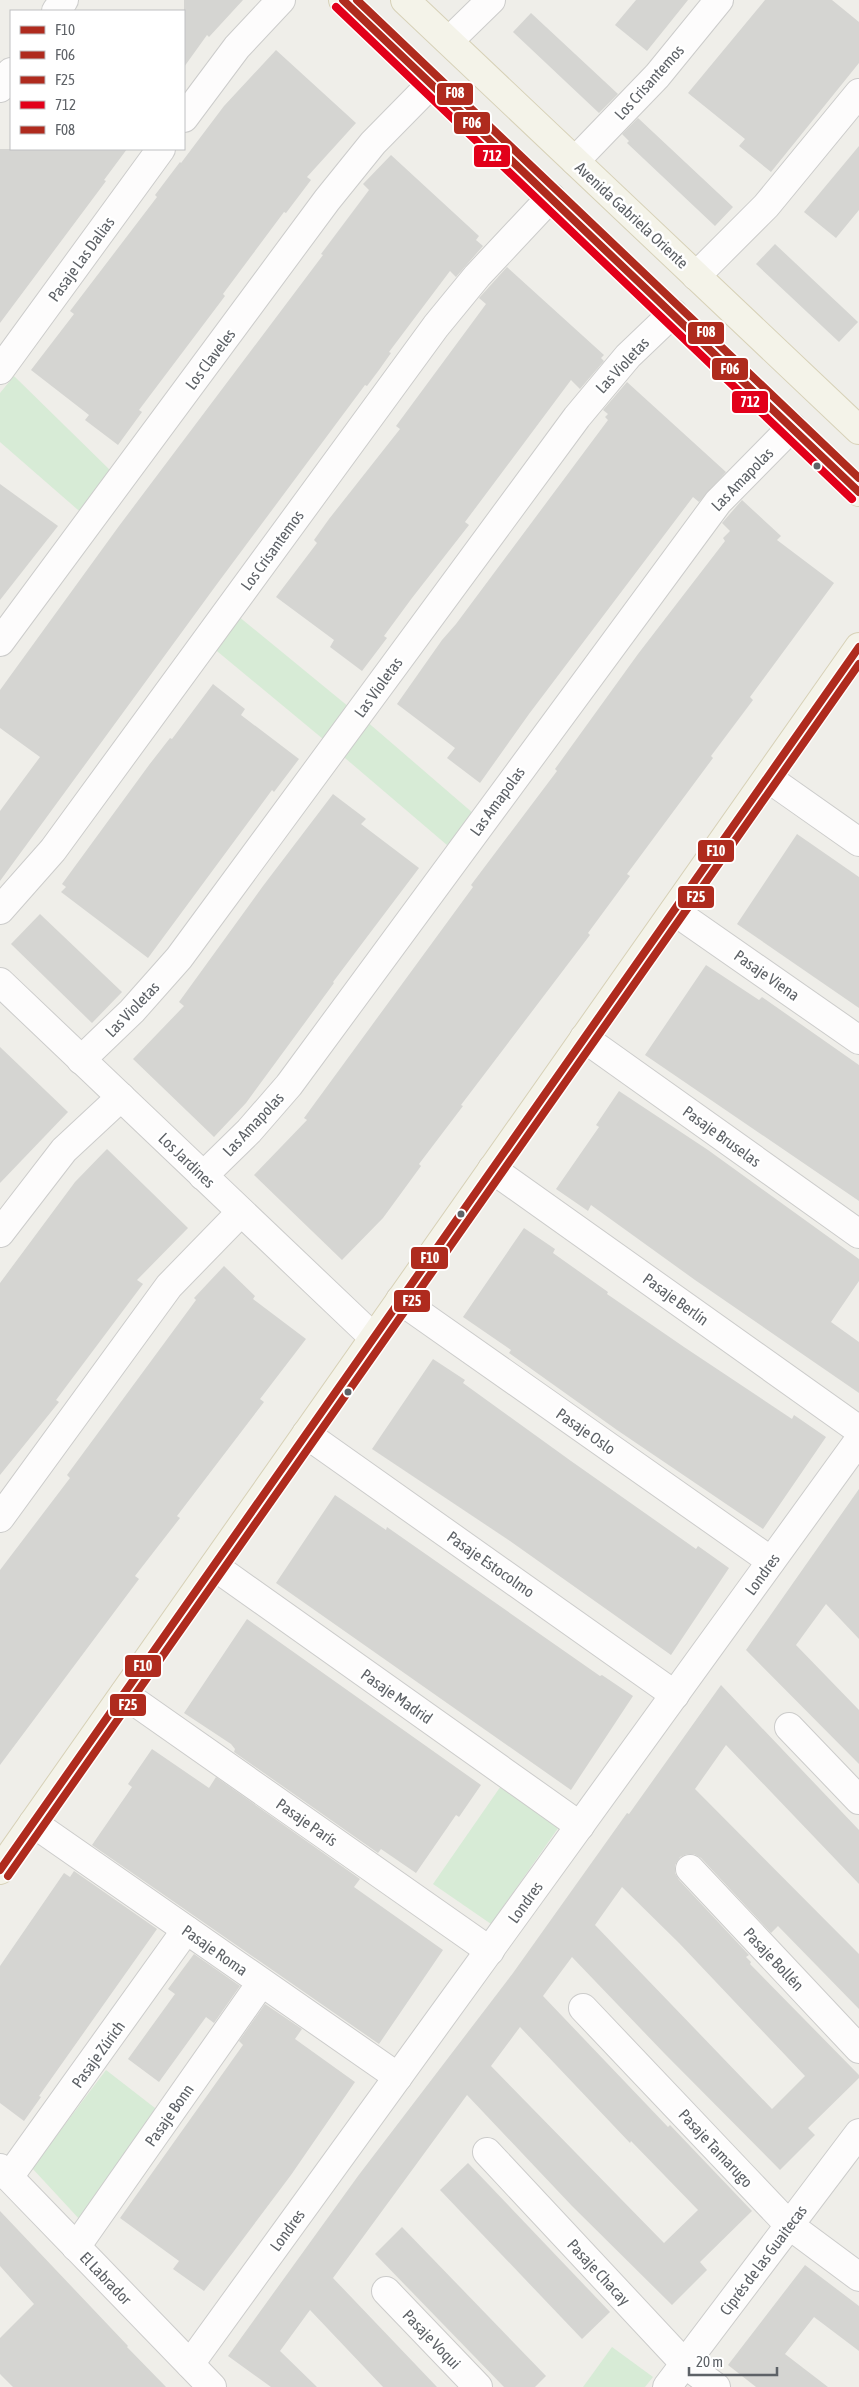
<svg xmlns="http://www.w3.org/2000/svg" width="859" height="2387" font-family="'Asap Condensed',sans-serif">
  <style>
    .green { fill: #d7ebd6 }
    .building { fill: #d5d5d2; fill-rule: evenodd }
    .lines { fill: none; stroke-linecap: round; stroke-linejoin: round }
    .minor-casing { stroke: #cccccb; stroke-width: 30 }
    .major-casing { stroke: #d7d1b7; stroke-width: 30 }
    .minor { stroke: #fdfcfc; stroke-width: 28 }
    .major { stroke: #f4f3e9; stroke-width: 28 }
    .bus-1-casing { stroke: #fff; stroke-width: 11 }
    .bus-2-casing { stroke: #fff; stroke-width: 11 }
    .bus-3-casing { stroke: #fff; stroke-width: 11 }
    .bus-4-casing { stroke: #fff; stroke-width: 11 }
    .bus-5-casing { stroke: #fff; stroke-width: 11 }
    .bus-1 { stroke: #af2b1e; stroke-width: 8 }
    .bus-2 { stroke: #af2b1e; stroke-width: 8 }
    .bus-3 { stroke: #af2b1e; stroke-width: 8 }
    .bus-4 { stroke: #e2001a; stroke-width: 8 }
    .bus-5 { stroke: #af2b1e; stroke-width: 8 }
    .bus-dot { fill: #5e6267; stroke: #fff; stroke-width: 2 }
    .labels { text-anchor: middle; dominant-baseline: central; stroke-width: 5; stroke-linejoin: round; paint-order: stroke }
    .street-label { font-size: 16px; fill: #5e6267; stroke: #fff }
    .line-badge { stroke: #fff; stroke-width: 2 }
    .badge-label { font-size: 14px; text-anchor: middle; font-weight: bold; fill: #fff }
  </style>
  <rect width="100%" height="100%" fill="#efeee9"/>
  <!-- green -->
  <g class="green">
    <path d="M 14,376 L 114,474 L 85,516 L 0,442 L 0,393 Z"/>
    <path d="M 238,616 L 349,707 L 323,739 L 212,647 Z"/>
    <path d="M 365,720 L 474,814 L 447,845 L 338,752 Z"/>
    <path d="M 503,1783 L 561,1824 L 491,1924 L 433,1884 Z"/>
    <path d="M 106,2070 L 164,2115 L 82,2222 L 32,2168 Z"/>
    <path d="M 612,2347 L 653,2377 L 645,2387 L 583,2387 Z"/>
  </g>
  <!-- building -->
  <g class="building">
    <path d="M 184,0 L 243,0 L 209,37 L 207,35 L 184,67 Z"/>
    <path d="M 636,0 L 688,0 L 647,51 L 615,25 Z"/>
    <path d="M 765,0 L 832,0 L 859,22 L 859,63 L 771,172 L 739,146 L 745,139 L 688,93 Z"/>
    <path d="M 531,13 L 618,94 L 599,113 L 513,32 Z"/>
    <path d="M 276,50 L 356,123 L 307,177 L 311,180 L 286,213 L 284,212 L 223,294 L 225,296 L 139,410 L 142,412 L 118,445 L 85,420 L 89,415 L 31,370 L 74,314 L 70,311 L 157,197 L 155,195 L 180,162 L 181,163 L 224,106 Z"/>
    <path d="M 638,118 L 733,207 L 715,226 L 627,143 L 629,141 L 622,134 Z"/>
    <path d="M 859,146 L 859,210 L 836,238 L 804,212 Z"/>
    <path d="M 0,149 L 127,149 L 104,180 L 106,181 L 0,323 Z"/>
    <path d="M 391,155 L 479,236 L 476,240 L 483,246 L 456,277 L 450,271 L 389,352 L 391,353 L 379,370 L 367,386 L 365,385 L 217,584 L 0,881 L 0,811 L 40,757 L 0,728 L 0,690 L 119,526 L 323,255 L 321,254 L 369,190 L 363,184 Z"/>
    <path d="M 775,244 L 858,322 L 839,342 L 756,264 Z"/>
    <path d="M 507,267 L 604,355 L 601,358 L 604,361 L 580,389 L 571,380 L 465,522 L 469,525 L 412,598 L 384,636 L 387,638 L 362,671 L 330,647 L 334,640 L 276,597 L 317,543 L 314,540 L 329,519 L 400,429 L 396,426 L 486,304 L 479,298 Z"/>
    <path d="M 627,382 L 726,472 L 699,502 L 693,497 L 529,714 L 480,783 L 447,758 L 455,748 L 397,704 L 442,640 L 456,624 L 608,420 L 605,417 L 608,414 L 603,410 Z"/>
    <path d="M 0,484 L 58,526 L 0,600 Z"/>
    <path d="M 742,500 L 781,536 L 777,540 L 834,583 L 750,697 L 753,700 L 711,756 L 713,758 L 627,874 L 630,876 L 588,933 L 590,935 L 461,1105 L 463,1106 L 419,1164 L 421,1166 L 383,1218 L 342,1260 L 254,1175 L 307,1120 L 304,1118 L 473,887 L 471,885 L 557,771 L 555,769 L 638,654 L 725,541 L 723,538 L 730,531 L 722,523 Z"/>
    <path d="M 213,684 L 245,709 L 241,715 L 299,759 L 274,792 L 272,790 L 148,958 L 61,892 L 66,887 L 62,884 L 149,765 L 170,738 L 172,739 Z"/>
    <path d="M 333,794 L 366,819 L 361,824 L 419,868 L 333,982 L 334,983 L 246,1103 L 214,1137 L 133,1059 L 184,1006 L 179,1002 L 263,886 Z"/>
    <path d="M 797,834 L 859,877 L 859,1008 L 737,924 Z"/>
    <path d="M 40,914 L 122,992 L 92,1023 L 11,944 Z"/>
    <path d="M 706,965 L 759,1000 L 762,997 L 859,1065 L 859,1201 L 645,1055 Z"/>
    <path d="M 0,1047 L 68,1112 L 0,1183 Z"/>
    <path d="M 619,1091 L 708,1150 L 859,1259 L 859,1281 L 831,1322 L 859,1342 L 859,1393 L 695,1280 L 591,1205 L 588,1211 L 556,1189 L 599,1127 L 596,1125 Z"/>
    <path d="M 107,1149 L 188,1228 L 137,1280 L 143,1284 L 56,1400 L 59,1402 L 0,1475 L 0,1283 L 75,1182 Z"/>
    <path d="M 524,1228 L 555,1249 L 553,1253 L 608,1292 L 607,1294 L 684,1347 L 792,1419 L 794,1415 L 826,1437 L 763,1529 L 617,1430 L 509,1353 L 511,1350 L 463,1317 Z"/>
    <path d="M 224,1266 L 255,1296 L 253,1299 L 306,1339 L 260,1399 L 264,1402 L 177,1516 L 180,1518 L 135,1576 L 139,1579 L 0,1765 L 0,1570 L 70,1478 L 67,1475 L 196,1300 L 194,1298 Z"/>
    <path d="M 433,1359 L 465,1380 L 463,1383 L 571,1461 L 696,1549 L 698,1546 L 729,1568 L 671,1655 L 510,1541 L 372,1449 Z"/>
    <path d="M 859,1489 L 859,1639 L 826,1604 L 796,1645 L 859,1710 L 859,1764 L 746,1650 Z"/>
    <path d="M 335,1495 L 386,1530 L 387,1527 L 600,1676 L 602,1675 L 633,1696 L 571,1790 L 276,1583 Z"/>
    <path d="M 247,1619 L 481,1785 L 459,1817 L 456,1815 L 416,1873 L 381,1849 L 378,1853 L 234,1752 L 235,1749 L 231,1744 L 184,1713 Z"/>
    <path d="M 721,1685 L 859,1830 L 859,1884 L 726,1745 L 695,1789 L 859,1954 L 859,2009 L 778,1926 L 771,1933 L 701,1858 L 694,1854 L 687,1854 L 680,1857 L 675,1865 L 675,1873 L 679,1880 L 749,1955 L 746,1957 L 751,1962 L 750,1964 L 859,2075 L 859,2078 L 808,2128 L 815,2135 L 780,2170 L 664,2053 L 572,1957 L 543,1996 L 668,2127 L 670,2125 L 752,2211 L 700,2262 L 707,2270 L 672,2305 L 572,2206 L 467,2095 L 333,2278 L 437,2387 L 383,2387 L 310,2310 L 280,2351 L 317,2387 L 271,2387 L 228,2356 L 358,2176 L 513,1973 L 627,1813 L 629,1814 ZM 622,1887 L 679,1943 L 805,2076 L 772,2109 L 595,1925 ZM 520,2027 L 630,2143 L 631,2141 L 698,2210 L 664,2243 L 491,2066 Z"/>
    <path d="M 152,1749 L 209,1788 L 216,1777 L 360,1879 L 354,1887 L 443,1950 L 379,2044 L 92,1845 L 132,1787 L 128,1784 Z"/>
    <path d="M 74,1871 L 157,1929 L 39,2096 L 41,2097 L 24,2121 L 0,2103 L 0,1966 L 64,1873 L 70,1877 Z"/>
    <path d="M 194,1954 L 240,1986 L 214,2023 L 206,2017 L 159,2082 L 128,2059 L 175,1994 L 168,1989 Z"/>
    <path d="M 265,2004 L 302,2029 L 295,2039 L 355,2082 L 291,2175 L 204,2291 L 173,2269 L 179,2261 L 120,2218 L 243,2045 L 239,2041 Z"/>
    <path d="M 468,2163 L 610,2312 L 582,2339 L 440,2190 Z"/>
    <path d="M 0,2211 L 128,2346 L 127,2347 L 166,2387 L 13,2387 L 0,2374 L 0,2338 L 34,2304 L 0,2266 Z"/>
    <path d="M 402,2227 L 546,2376 L 535,2387 L 504,2387 L 375,2254 Z"/>
    <path d="M 805,2265 L 859,2306 L 859,2351 L 814,2317 L 785,2354 L 828,2387 L 756,2387 L 728,2365 Z"/>
  </g>
  <g class="lines">
    <defs>
      <g id="minor">
        <path d="M 56,11 L 64,0"/>
        <path d="M 449,41 L 491,0"/>
        <path d="M 0,88 L 11,72"/>
        <path d="M 184,118 L 237,47 L 281,0"/>
        <path d="M 575,161 L 657,76 L 719,0"/>
        <path d="M 696,276 L 766,206 L 859,93"/>
        <path d="M 0,370 L 161,149"/>
        <path d="M 0,642 L 327,200 L 373,143 L 431,84"/>
        <path d="M 768,778 L 859,842"/>
        <path d="M 0,910 L 53,850 L 436,326 L 477,276 L 551,197"/>
        <path d="M 674,911 L 859,1040"/>
        <path d="M 0,982 L 374,1338"/>
        <path d="M 584,1038 L 859,1234"/>
        <path d="M 81,1060 L 132,1011 L 179,958 L 577,417 L 628,356 L 673,313"/>
        <path d="M 492,1169 L 859,1430"/>
        <path d="M 203,1176 L 249,1131 L 289,1085 L 718,502 L 792,427"/>
        <path d="M 0,1233 L 64,1150 L 121,1097"/>
        <path d="M 400,1300 L 771,1561"/>
        <path d="M 306,1434 L 675,1695"/>
        <path d="M 0,1518 L 169,1286 L 241,1212"/>
        <path d="M 214,1566 L 580,1826"/>
        <path d="M 124,1694 L 490,1951"/>
        <path d="M 789,1727 L 859,1800"/>
        <path d="M 33,1823 L 398,2077"/>
        <path d="M 690,1869 L 859,2049"/>
        <path d="M 583,2008 L 789,2225 L 859,2277"/>
        <path d="M 487,2152 L 685,2364 L 716,2387"/>
        <path d="M 0,2168 L 212,2387"/>
        <path d="M 9,2177 L 186,1930"/>
        <path d="M 76,2247 L 261,1983"/>
        <path d="M 386,2291 L 478,2387"/>
        <path d="M 190,2364 L 859,1440"/>
        <path d="M 667,2387 L 859,2133"/>
      </g>
      <g id="major">
        <path d="M 343,0 L 859,492"/>
        <path d="M 405,0 L 859,430"/>
        <path d="M 0,1870 L 859,647"/>
      </g>
    </defs>
    <!-- minor casing -->
    <use href="#minor" class="minor-casing"/>
    <!-- major casing -->
    <use href="#major" class="major-casing"/>
    <!-- minor -->
    <use href="#minor" class="minor"/>
    <!-- major -->
    <use href="#major" class="major"/>
    <defs>
      <path id="bus-1" d="M 0,1870 L 859,647"/>
      <path id="bus-2" d="M 343,0 L 859,492"/>
      <path id="bus-3" d="M 8,1876 L 859,664"/>
      <path id="bus-4" d="M 336,7 L 852,499"/>
      <path id="bus-5" d="M 357,0 L 859,478"/>
    </defs>
    <!-- bus-1 casing -->
    <use href="#bus-1" class="bus-1-casing"/>
    <!-- bus-2 casing -->
    <use href="#bus-2" class="bus-2-casing"/>
    <!-- bus-3 casing -->
    <use href="#bus-3" class="bus-3-casing"/>
    <!-- bus-4 casing -->
    <use href="#bus-4" class="bus-4-casing"/>
    <!-- bus-5 casing -->
    <use href="#bus-5" class="bus-5-casing"/>
    <!-- bus-1 -->
    <use href="#bus-1" class="bus-1"/>
    <!-- bus-2 -->
    <use href="#bus-2" class="bus-2"/>
    <!-- bus-3 -->
    <use href="#bus-3" class="bus-3"/>
    <!-- bus-4 -->
    <use href="#bus-4" class="bus-4"/>
    <!-- bus-5 -->
    <use href="#bus-5" class="bus-5"/>
  </g>
  <!-- markers -->
  <g class="bus-dot">
    <circle cx="817" cy="466" r="4.5"/>
    <circle cx="461" cy="1214" r="4.5"/>
    <circle cx="348" cy="1392" r="4.5"/>
  </g>
  <g class="labels">
    <!-- street labels -->
    <g class="street-label">
      <text transform="translate(649 82) rotate(-48)">Los Crisantemos</text>
      <text transform="translate(632 215) rotate(43)">Avenida Gabriela Oriente</text>
      <text transform="translate(81 259) rotate(-54)">Pasaje Las Dalias</text>
      <text transform="translate(210 359) rotate(-53)">Los Claveles</text>
      <text transform="translate(622 365) rotate(-47)">Las Violetas</text>
      <text transform="translate(742 479) rotate(-46)">Las Amapolas</text>
      <text transform="translate(272 550) rotate(-54)">Los Crisantemos</text>
      <text transform="translate(378 687) rotate(-54)">Las Violetas</text>
      <text transform="translate(497 801) rotate(-54)">Las Amapolas</text>
      <text transform="translate(767 975) rotate(35)">Pasaje Viena</text>
      <text transform="translate(132 1009) rotate(-46)">Las Violetas</text>
      <text transform="translate(253 1124) rotate(-47)">Las Amapolas</text>
      <text transform="translate(722 1136) rotate(36)">Pasaje Bruselas</text>
      <text transform="translate(187 1160) rotate(44)">Los Jardines</text>
      <text transform="translate(676 1299) rotate(36)">Pasaje Berlín</text>
      <text transform="translate(586 1431) rotate(35)">Pasaje Oslo</text>
      <text transform="translate(491 1564) rotate(35)">Pasaje Estocolmo</text>
      <text transform="translate(762 1574) rotate(-54)">Londres</text>
      <text transform="translate(397 1696) rotate(35)">Pasaje Madrid</text>
      <text transform="translate(307 1822) rotate(35)">Pasaje París</text>
      <text transform="translate(525 1902) rotate(-54)">Londres</text>
      <text transform="translate(215 1950) rotate(35)">Pasaje Roma</text>
      <text transform="translate(774 1959) rotate(47)">Pasaje Bollén</text>
      <text transform="translate(98 2054) rotate(-54)">Pasaje Zúrich</text>
      <text transform="translate(169 2115) rotate(-55)">Pasaje Bonn</text>
      <text transform="translate(716 2148) rotate(47)">Pasaje Tamarugo</text>
      <text transform="translate(287 2230) rotate(-54)">Londres</text>
      <text transform="translate(763 2260) rotate(-53)">Ciprés de las Guaitecas</text>
      <text transform="translate(599 2272) rotate(47)">Pasaje Chacay</text>
      <text transform="translate(106 2278) rotate(46)">El Labrador</text>
      <text transform="translate(432 2339) rotate(46)">Pasaje Voqui</text>
    </g>
  </g>
  <g class="line-badge">
    <rect x="436" y="82" width="38" height="24" rx="5" fill="#af2b1e"/>
    <rect x="453" y="111" width="38" height="24" rx="5" fill="#af2b1e"/>
    <rect x="473" y="144" width="38" height="24" rx="5" fill="#e2001a"/>
    <rect x="687" y="321" width="38" height="24" rx="5" fill="#af2b1e"/>
    <rect x="711" y="357" width="38" height="24" rx="5" fill="#af2b1e"/>
    <rect x="731" y="390" width="38" height="24" rx="5" fill="#e2001a"/>
    <rect x="697" y="839" width="38" height="24" rx="5" fill="#af2b1e"/>
    <rect x="677" y="885" width="38" height="24" rx="5" fill="#af2b1e"/>
    <rect x="410" y="1246" width="39" height="24" rx="5" fill="#af2b1e"/>
    <rect x="393" y="1289" width="38" height="24" rx="5" fill="#af2b1e"/>
    <rect x="124" y="1654" width="38" height="24" rx="5" fill="#af2b1e"/>
    <rect x="109" y="1693" width="38" height="24" rx="5" fill="#af2b1e"/>
  </g>
  <g class="badge-label">
    <text x="455" y="98">F08</text>
    <text x="472" y="128">F06</text>
    <text x="492" y="161">712</text>
    <text x="706" y="337">F08</text>
    <text x="730" y="374">F06</text>
    <text x="750" y="407">712</text>
    <text x="716" y="856">F10</text>
    <text x="696" y="902">F25</text>
    <text x="430" y="1263">F10</text>
    <text x="412" y="1306">F25</text>
    <text x="143" y="1671">F10</text>
    <text x="128" y="1710">F25</text>
  </g>
  <!-- legend -->
  <rect x="10" y="10" width="175" height="140" fill="#ffffff" stroke="#bfc0c2"/>
  <rect x="20" y="26" width="25" height="8" fill="#af2b1e" stroke="#bfc0c2"/>
  <text x="55" y="35" font-size="15" fill="#5e6267">F10</text>
  <rect x="20" y="51" width="25" height="8" fill="#af2b1e" stroke="#bfc0c2"/>
  <text x="55" y="60" font-size="15" fill="#5e6267">F06</text>
  <rect x="20" y="76" width="25" height="8" fill="#af2b1e" stroke="#bfc0c2"/>
  <text x="55" y="85" font-size="15" fill="#5e6267">F25</text>
  <rect x="20" y="101" width="25" height="8" fill="#e2001a" stroke="#bfc0c2"/>
  <text x="55" y="110" font-size="15" fill="#5e6267">712</text>
  <rect x="20" y="126" width="25" height="8" fill="#af2b1e" stroke="#bfc0c2"/>
  <text x="55" y="135" font-size="15" fill="#5e6267">F08</text>
  <!-- scale -->
  <path d="M689 2367v8h88v-8" fill="none" stroke="#5e6267" stroke-width="2.5"/>
  <text x="696" y="2367" font-size="15" fill="#5e6267" stroke="#ffffff" stroke-width="4" paint-order="stroke">20 m</text>
</svg>
